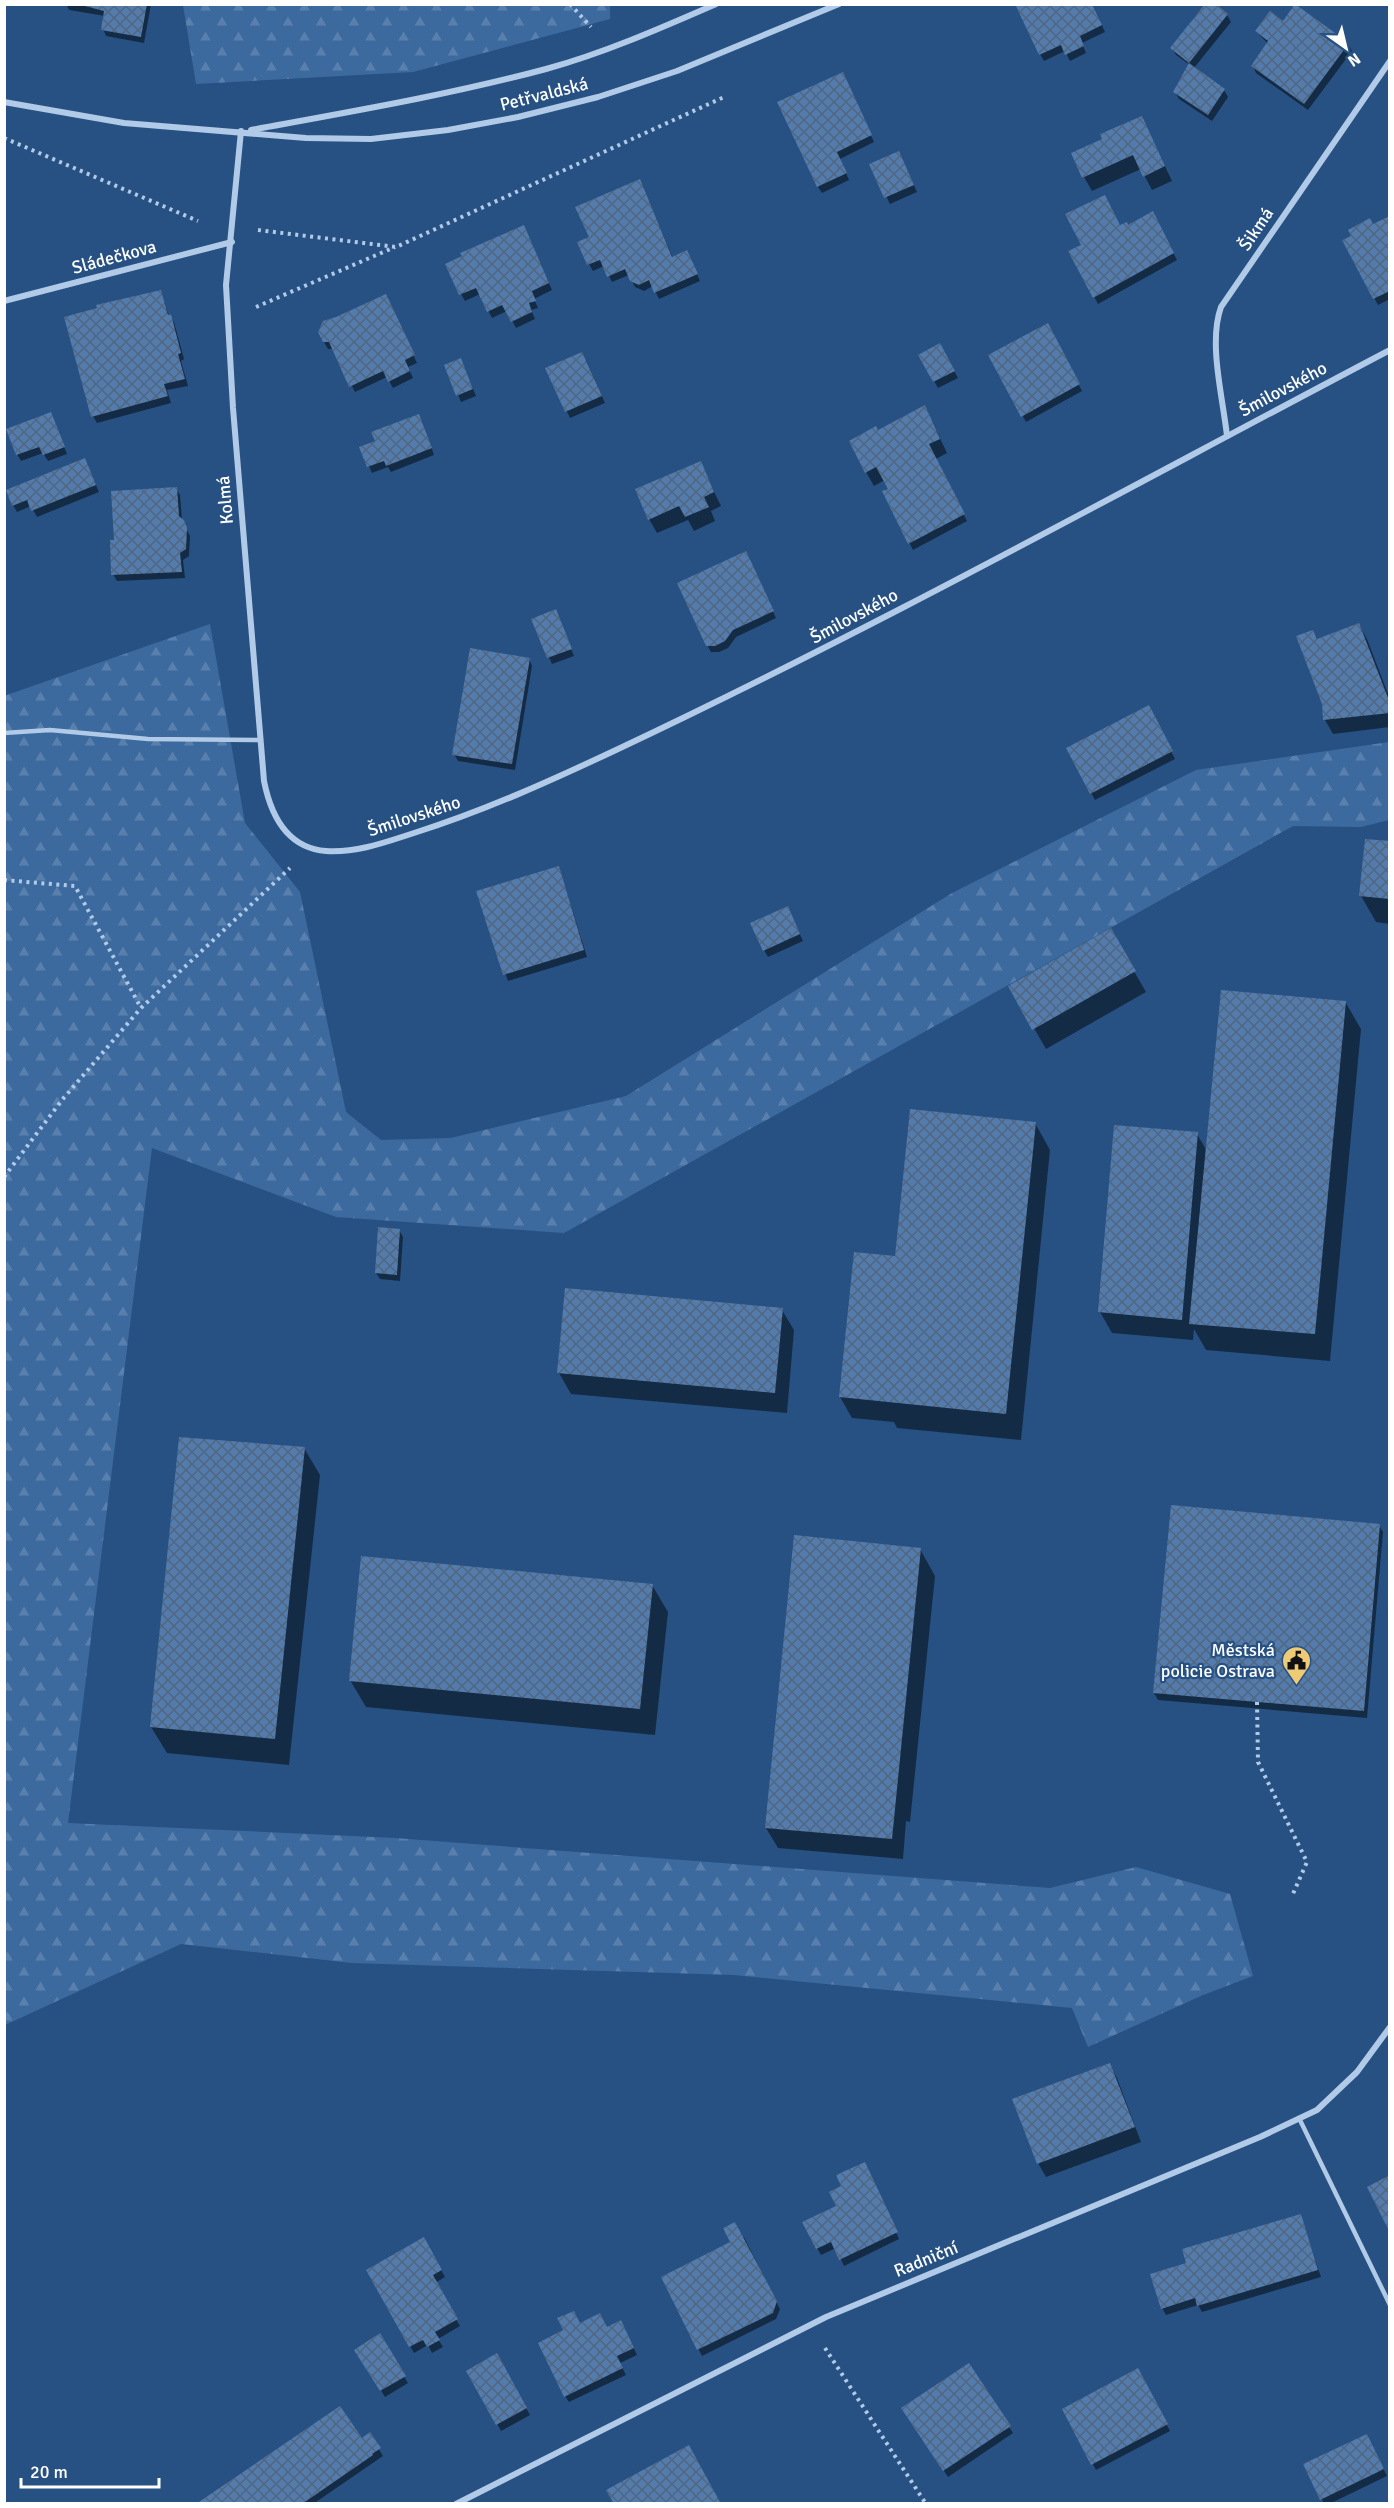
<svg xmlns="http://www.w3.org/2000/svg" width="1394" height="2508" font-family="Signika,sans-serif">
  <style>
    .forest { fill: url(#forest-firs) }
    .shadow { fill: #0007 }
    .building { fill: url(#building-cross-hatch) }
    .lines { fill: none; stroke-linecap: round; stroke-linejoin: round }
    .path { stroke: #b0cae7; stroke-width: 4; stroke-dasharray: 3 4.5; stroke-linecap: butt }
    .service { stroke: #b0cae7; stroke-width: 4.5 }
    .minor { stroke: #b0cae7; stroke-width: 6 }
    .labels { text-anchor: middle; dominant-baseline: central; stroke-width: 4.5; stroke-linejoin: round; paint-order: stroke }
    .street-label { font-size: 18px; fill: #fff; stroke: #275183 }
    .poi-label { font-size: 18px; fill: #fff; stroke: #275183; text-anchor: end }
  </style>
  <defs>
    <pattern id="forest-firs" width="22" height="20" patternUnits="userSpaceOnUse" patternTransform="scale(1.5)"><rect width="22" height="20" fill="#3c6a9f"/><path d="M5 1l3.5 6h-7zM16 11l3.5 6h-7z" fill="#5980ad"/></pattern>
    <pattern id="building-cross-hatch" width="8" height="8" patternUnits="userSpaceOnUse" patternTransform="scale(1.5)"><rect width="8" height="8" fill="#537cac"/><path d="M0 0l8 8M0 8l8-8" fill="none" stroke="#506681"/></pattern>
  </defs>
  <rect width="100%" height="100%" fill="#275183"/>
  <!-- forest -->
  <g class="forest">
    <path d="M 610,5 L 610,19 L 413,72 L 196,84 L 183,5 Z"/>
    <path d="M 210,624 L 245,823 L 300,892 L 346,1112 L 381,1140 L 451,1138 L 626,1096 L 952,893 L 1196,770 L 1389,742 L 1389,820 L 1361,827 L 1293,826 L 564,1233 L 336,1217 L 152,1148 L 68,1823 L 395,1838 L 1050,1888 L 1136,1867 L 1230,1894 L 1253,1976 L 1203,1995 L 1088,2047 L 1072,2008 L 734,1975 L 352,1963 L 181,1944 L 5,2025 L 4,696 Z"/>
  </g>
  <!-- shadow -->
  <g class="shadow">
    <path d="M 66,4 L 151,4 L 144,43 L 106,36 L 103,29 L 105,16 L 69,10 Z"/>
    <path d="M 1092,4 L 1105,32 L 1082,43 L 1086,53 L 1070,61 L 1065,51 L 1044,61 L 1040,54 Z"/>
    <path d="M 1214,4 L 1227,15 L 1231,22 L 1194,68 L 1224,90 L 1228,97 L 1212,121 L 1179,99 L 1175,92 L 1190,65 L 1176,55 L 1172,48 Z"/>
    <path d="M 1283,23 L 1348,44 L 1352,51 L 1308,110 L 1256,73 L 1253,66 L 1268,44 L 1257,32 Z"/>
    <path d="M 846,81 L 874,142 L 840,159 L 849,180 L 822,193 L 818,187 Z"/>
    <path d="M 1142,118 L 1172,181 L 1152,190 L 1141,169 L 1092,191 L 1084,177 L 1104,140 Z"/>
    <path d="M 902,159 L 917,192 L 890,204 L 871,165 Z"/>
    <path d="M 643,188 L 673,258 L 690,258 L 700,281 L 659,299 L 653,286 L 644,291 L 635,287 L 629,275 L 612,282 L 604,266 L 593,271 L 589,264 L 591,238 Z"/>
    <path d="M 1390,218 L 1390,299 L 1378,305 L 1344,241 Z"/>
    <path d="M 1156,220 L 1177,260 L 1098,304 L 1070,252 L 1120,227 Z"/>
    <path d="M 527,233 L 552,290 L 534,299 L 538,308 L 531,310 L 535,319 L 516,328 L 507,311 L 492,318 L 480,294 L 465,301 L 461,294 Z"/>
    <path d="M 161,292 L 169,316 L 174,322 L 184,359 L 181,361 L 188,386 L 167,390 L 171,403 L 97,423 L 93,416 L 66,318 L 128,298 L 129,300 Z"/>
    <path d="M 389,302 L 417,363 L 408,367 L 413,378 L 393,388 L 387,377 L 355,392 L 333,349 L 328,349 L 324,342 Z"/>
    <path d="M 1047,325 L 1082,391 L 1026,422 L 990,356 Z"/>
    <path d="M 940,345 L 958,378 L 938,388 L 920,356 Z"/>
    <path d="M 586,360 L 605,403 L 570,418 L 547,369 Z"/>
    <path d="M 446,365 L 464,366 L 476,396 L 461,402 Z"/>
    <path d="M 925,407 L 947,453 L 936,459 L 967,521 L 913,550 L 884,492 L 890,489 L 885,480 L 874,486 L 866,472 L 877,432 Z"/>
    <path d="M 51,414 L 67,454 L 48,461 L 43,453 L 21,461 L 17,454 Z"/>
    <path d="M 422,422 L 434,455 L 391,472 L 388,467 L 372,473 L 361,447 Z"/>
    <path d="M 700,463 L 721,506 L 711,511 L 715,521 L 694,531 L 688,520 L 657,533 L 649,519 Z"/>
    <path d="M 88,467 L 99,492 L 37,517 L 31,506 L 17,512 L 13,505 Z"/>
    <path d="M 176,489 L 180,495 L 182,520 L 190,536 L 189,556 L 183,560 L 185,578 L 117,581 L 113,574 L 116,541 Z"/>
    <path d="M 749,560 L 776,618 L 736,637 L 728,648 L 719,652 L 711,652 L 707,645 Z"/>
    <path d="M 555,610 L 574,656 L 552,664 L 533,620 Z"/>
    <path d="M 1359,625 L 1367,639 L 1390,699 L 1390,727 L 1333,734 L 1325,720 L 1313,631 L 1318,640 Z"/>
    <path d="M 529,659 L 532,666 L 515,770 L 458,761 L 454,754 Z"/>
    <path d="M 1148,707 L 1175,759 L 1095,800 L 1068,749 Z"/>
    <path d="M 1390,842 L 1390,924 L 1376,922 L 1361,896 Z"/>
    <path d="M 559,868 L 587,957 L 508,981 L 478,892 Z"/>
    <path d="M 791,915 L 803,941 L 768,957 L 764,950 Z"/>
    <path d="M 1110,930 L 1146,992 L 1046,1049 L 1010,986 Z"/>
    <path d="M 1346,1003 L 1361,1029 L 1330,1361 L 1206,1350 L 1194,1329 L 1193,1340 L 1112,1333 L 1100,1312 L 1197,1134 L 1207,1151 Z"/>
    <path d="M 1035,1123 L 1050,1150 L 1021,1440 L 897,1428 L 894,1422 L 852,1418 L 840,1397 L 897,1258 Z"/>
    <path d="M 399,1230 L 403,1237 L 400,1281 L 380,1279 L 376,1273 Z"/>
    <path d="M 782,1310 L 794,1330 L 787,1413 L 571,1394 L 559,1373 Z"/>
    <path d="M 304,1448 L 320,1475 L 289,1765 L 167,1753 L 151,1727 Z"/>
    <path d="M 1379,1525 L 1383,1532 L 1367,1718 L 1158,1700 L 1154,1693 Z"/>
    <path d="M 920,1549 L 935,1576 L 910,1822 L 906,1821 L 903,1859 L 778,1848 L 766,1828 Z"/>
    <path d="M 652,1585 L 668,1612 L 655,1735 L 366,1707 L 350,1680 Z"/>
    <path d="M 1109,2064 L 1117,2078 L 1141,2142 L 1046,2177 L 1038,2163 Z"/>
    <path d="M 867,2168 L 899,2239 L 844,2266 L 836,2248 L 821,2255 L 817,2248 L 838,2207 Z"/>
    <path d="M 1300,2216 L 1321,2277 L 1202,2312 L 1198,2305 L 1166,2315 L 1162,2308 L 1188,2264 Z"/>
    <path d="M 744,2237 L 780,2309 L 776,2319 L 702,2356 L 663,2278 Z"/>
    <path d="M 424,2239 L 445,2277 L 435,2283 L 460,2326 L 438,2339 L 443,2347 L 432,2353 L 428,2345 L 414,2353 L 368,2270 Z"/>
    <path d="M 607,2328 L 624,2328 L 637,2355 L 620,2363 L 626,2375 L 569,2402 L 565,2396 Z"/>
    <path d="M 379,2336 L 408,2383 L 385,2397 L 356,2350 Z"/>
    <path d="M 497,2355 L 530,2415 L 501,2431 L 468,2371 Z"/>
    <path d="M 1138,2370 L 1170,2431 L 1096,2470 L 1064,2410 Z"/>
    <path d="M 907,2415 L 1009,2427 L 1013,2433 L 948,2477 Z"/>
    <path d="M 370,2435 L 383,2456 L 313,2504 L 199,2504 L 361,2440 Z"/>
    <path d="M 1370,2442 L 1387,2476 L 1329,2504 L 1324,2504 L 1322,2499 Z"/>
  </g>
  <!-- building -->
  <g class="building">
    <path d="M 77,4 L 147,4 L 141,37 L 101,30 L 104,11 Z"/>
    <path d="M 1015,4 L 1092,4 L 1102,25 L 1080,36 L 1084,46 L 1065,55 L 1061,45 L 1039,55 Z"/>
    <path d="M 1205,4 L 1216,4 L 1228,14 L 1189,63 L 1170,48 Z"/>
    <path d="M 1295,4 L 1349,43 L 1304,104 L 1251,66 L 1268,41 L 1255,31 L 1270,11 L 1283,21 Z"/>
    <path d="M 1189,63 L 1225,89 L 1208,115 L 1173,92 Z"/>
    <path d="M 843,72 L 872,135 L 837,152 L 847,173 L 817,187 L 777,102 Z"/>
    <path d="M 1142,116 L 1165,166 L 1143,177 L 1133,155 L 1082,178 L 1071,153 L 1102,139 L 1100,134 Z"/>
    <path d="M 899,151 L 914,185 L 884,198 L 869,164 Z"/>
    <path d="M 640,179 L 672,257 L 687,250 L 698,274 L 654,293 L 649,280 L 639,285 L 630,281 L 625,269 L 607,277 L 600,260 L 587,265 L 577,242 L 589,237 L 575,207 Z"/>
    <path d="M 1105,195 L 1120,225 L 1127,222 L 1128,225 L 1153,211 L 1174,253 L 1093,298 L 1068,251 L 1081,245 L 1065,214 Z"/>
    <path d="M 1390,216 L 1390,291 L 1373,299 L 1342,240 L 1351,236 L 1348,230 L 1370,218 L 1373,224 Z"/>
    <path d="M 524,225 L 549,283 L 532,291 L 536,301 L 529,303 L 532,312 L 511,322 L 502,305 L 487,312 L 476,288 L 459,295 L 445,264 L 462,256 L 460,253 Z"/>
    <path d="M 161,290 L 168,315 L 171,314 L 181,353 L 178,354 L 185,379 L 164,384 L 168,396 L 91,417 L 64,317 L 97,308 L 96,305 Z"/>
    <path d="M 386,294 L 415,355 L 405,360 L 410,371 L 388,382 L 383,371 L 349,387 L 329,342 L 323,342 L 318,332 L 323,321 L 336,317 Z"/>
    <path d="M 1048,323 L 1080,384 L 1021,417 L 988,355 Z"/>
    <path d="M 940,343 L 955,371 L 933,382 L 918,355 Z"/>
    <path d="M 582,352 L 602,396 L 565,412 L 545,368 Z"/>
    <path d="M 461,358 L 473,389 L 456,396 L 444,365 Z"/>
    <path d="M 925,405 L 940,439 L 929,444 L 965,514 L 908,544 L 882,491 L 888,489 L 876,467 L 865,473 L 849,441 L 876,426 L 878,430 Z"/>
    <path d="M 51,412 L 65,447 L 43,455 L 39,447 L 16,455 L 6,429 Z"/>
    <path d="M 419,414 L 432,448 L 386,466 L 384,461 L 367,467 L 359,447 L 375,441 L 371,432 Z"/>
    <path d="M 85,458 L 96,485 L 31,511 L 27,500 L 12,506 L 6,490 Z"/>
    <path d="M 701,461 L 714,492 L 704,497 L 709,507 L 685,517 L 679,506 L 648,520 L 635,489 Z"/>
    <path d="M 177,487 L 179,516 L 184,520 L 187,528 L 186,549 L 180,553 L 182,572 L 111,575 L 110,540 L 114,540 L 111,491 Z"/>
    <path d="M 746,551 L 774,611 L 733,630 L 725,641 L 715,646 L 706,646 L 677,583 Z"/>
    <path d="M 556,609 L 572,649 L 547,658 L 531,619 Z"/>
    <path d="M 1359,623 L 1390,703 L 1390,713 L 1323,720 L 1322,704 L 1296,636 L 1313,630 L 1317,639 Z"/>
    <path d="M 470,648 L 530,658 L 512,764 L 452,755 Z"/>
    <path d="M 1149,705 L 1173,751 L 1090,794 L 1066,748 Z"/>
    <path d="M 1365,839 L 1390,841 L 1390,899 L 1359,896 Z"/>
    <path d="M 559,866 L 584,950 L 503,975 L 476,891 Z"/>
    <path d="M 788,906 L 800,934 L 763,951 L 750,923 Z"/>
    <path d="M 1111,928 L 1136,971 L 1032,1030 L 1008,986 Z"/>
    <path d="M 1221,990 L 1346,1001 L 1315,1334 L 1189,1324 Z"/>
    <path d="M 910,1109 L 1036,1122 L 1006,1414 L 839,1397 L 854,1252 L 895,1256 Z"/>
    <path d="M 1114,1125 L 1198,1132 L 1182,1320 L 1098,1312 Z"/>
    <path d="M 378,1227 L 400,1229 L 397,1275 L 375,1273 Z"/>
    <path d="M 565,1288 L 783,1308 L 775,1393 L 557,1373 Z"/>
    <path d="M 179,1437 L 305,1447 L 275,1739 L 150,1727 Z"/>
    <path d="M 1171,1505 L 1380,1524 L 1364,1711 L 1153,1693 Z"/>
    <path d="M 794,1535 L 921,1548 L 892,1839 L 765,1828 Z"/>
    <path d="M 361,1556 L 653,1584 L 640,1709 L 349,1681 Z"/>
    <path d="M 1110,2063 L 1135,2127 L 1037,2164 L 1012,2099 Z"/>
    <path d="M 865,2162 L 898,2232 L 839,2260 L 831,2242 L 816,2249 L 802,2222 L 836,2206 L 829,2192 L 841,2186 L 836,2175 Z"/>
    <path d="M 1390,2175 L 1390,2233 L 1367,2187 Z"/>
    <path d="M 1301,2214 L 1318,2270 L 1197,2306 L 1195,2298 L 1161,2309 L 1150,2274 L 1186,2263 L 1182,2249 Z"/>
    <path d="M 735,2222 L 777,2301 L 773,2313 L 697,2350 L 661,2277 L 730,2242 L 723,2228 Z"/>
    <path d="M 424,2237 L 442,2270 L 433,2275 L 458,2319 L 435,2332 L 440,2340 L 427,2347 L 423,2340 L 409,2347 L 366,2270 Z"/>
    <path d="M 574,2311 L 580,2323 L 600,2313 L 607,2327 L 621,2320 L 634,2348 L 617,2356 L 623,2368 L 564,2397 L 538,2343 L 563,2330 L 557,2318 Z"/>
    <path d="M 380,2333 L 406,2376 L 380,2391 L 354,2350 Z"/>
    <path d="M 497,2353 L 527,2408 L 496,2425 L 466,2371 Z"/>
    <path d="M 969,2363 L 1011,2426 L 943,2471 L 901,2408 Z"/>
    <path d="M 1138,2368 L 1168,2424 L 1091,2465 L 1062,2409 Z"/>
    <path d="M 340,2406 L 362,2438 L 370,2432 L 381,2448 L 372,2454 L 373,2455 L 302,2504 L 196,2504 Z"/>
    <path d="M 1367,2434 L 1384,2469 L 1320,2500 L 1303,2464 Z"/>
    <path d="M 689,2445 L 721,2504 L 614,2504 L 606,2490 Z"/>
  </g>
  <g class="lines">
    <!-- path -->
    <g class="path">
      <path d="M 570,4 L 591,27"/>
      <path d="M 4,138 L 198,221"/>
      <path d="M 258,230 L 396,247 L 724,97"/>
      <path d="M 256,307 L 395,247"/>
      <path d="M 4,880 L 75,886 L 141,1008"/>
      <path d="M 4,1177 L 62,1100 L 141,1008 L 290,868"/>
      <path d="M 1257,1702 L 1258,1762 L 1307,1862 L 1292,1896"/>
      <path d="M 825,2348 L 926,2504"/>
    </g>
    <!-- service -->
    <g class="service">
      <path d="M 4,733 L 50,730 L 148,739 L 261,740"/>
      <path d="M 1299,2118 L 1390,2305"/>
    </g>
    <!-- minor -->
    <g class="minor">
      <path d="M 4,102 L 124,123 L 306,138 L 371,139 L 448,130 L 518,117 L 598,97 L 677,71 L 839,4"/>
      <path d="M 251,130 C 349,112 449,95 546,69 C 604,53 661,28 716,4"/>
      <path d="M 241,131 L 226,285 L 233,408 L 264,781 C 271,816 287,848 326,851 C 357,853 386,842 414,833 C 484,811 550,781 616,750 C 879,626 1133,485 1390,350"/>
      <path d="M 4,301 L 232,242"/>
      <path d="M 1227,436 C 1223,398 1208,343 1221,307 L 1390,61"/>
      <path d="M 456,2504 L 826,2317 L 1260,2137 L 1317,2110 L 1357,2072 L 1390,2027"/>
    </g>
  </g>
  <!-- icons -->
  <defs>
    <symbol id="civic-pin" viewBox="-11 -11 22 30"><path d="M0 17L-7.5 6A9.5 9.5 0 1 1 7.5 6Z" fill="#efca75" stroke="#275183"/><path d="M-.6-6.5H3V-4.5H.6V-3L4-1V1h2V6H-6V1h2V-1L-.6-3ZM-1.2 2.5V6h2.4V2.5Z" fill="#111"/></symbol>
  </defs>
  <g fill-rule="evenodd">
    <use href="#civic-pin" x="1280" y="1644" width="33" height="45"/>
  </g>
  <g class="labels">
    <!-- street labels -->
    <g class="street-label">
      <text transform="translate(544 94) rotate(-14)">Petřvaldská</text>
      <text transform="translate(1256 229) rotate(-56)">Šikmá</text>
      <text transform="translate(114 257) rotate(-15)">Sládečkova</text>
      <text transform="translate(1283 389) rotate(-28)">Šmilovského</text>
      <text transform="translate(225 500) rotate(-95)">Kolmá</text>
      <text transform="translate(854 616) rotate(-28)">Šmilovského</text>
      <text transform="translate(414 816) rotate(-18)">Šmilovského</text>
      <text transform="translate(926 2259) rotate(-22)">Radniční</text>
    </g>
    <!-- poi labels -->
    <g class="poi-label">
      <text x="1275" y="1650">Městská<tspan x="1275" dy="21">policie Ostrava</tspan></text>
    </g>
  </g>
  <!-- border -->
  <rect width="1394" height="2508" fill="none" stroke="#ffffff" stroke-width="12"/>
  <!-- north arrow -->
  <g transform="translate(1346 48) rotate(146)" stroke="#275183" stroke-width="4.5" paint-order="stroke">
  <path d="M0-4.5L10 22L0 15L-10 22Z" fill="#ffffff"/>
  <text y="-9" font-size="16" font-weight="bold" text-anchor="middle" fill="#ffffff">N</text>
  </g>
  <!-- scale -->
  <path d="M21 2478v9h138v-9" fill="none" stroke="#ffffff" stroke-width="3"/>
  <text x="30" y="2478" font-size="18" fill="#ffffff" stroke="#275183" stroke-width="4.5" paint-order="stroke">20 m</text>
</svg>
